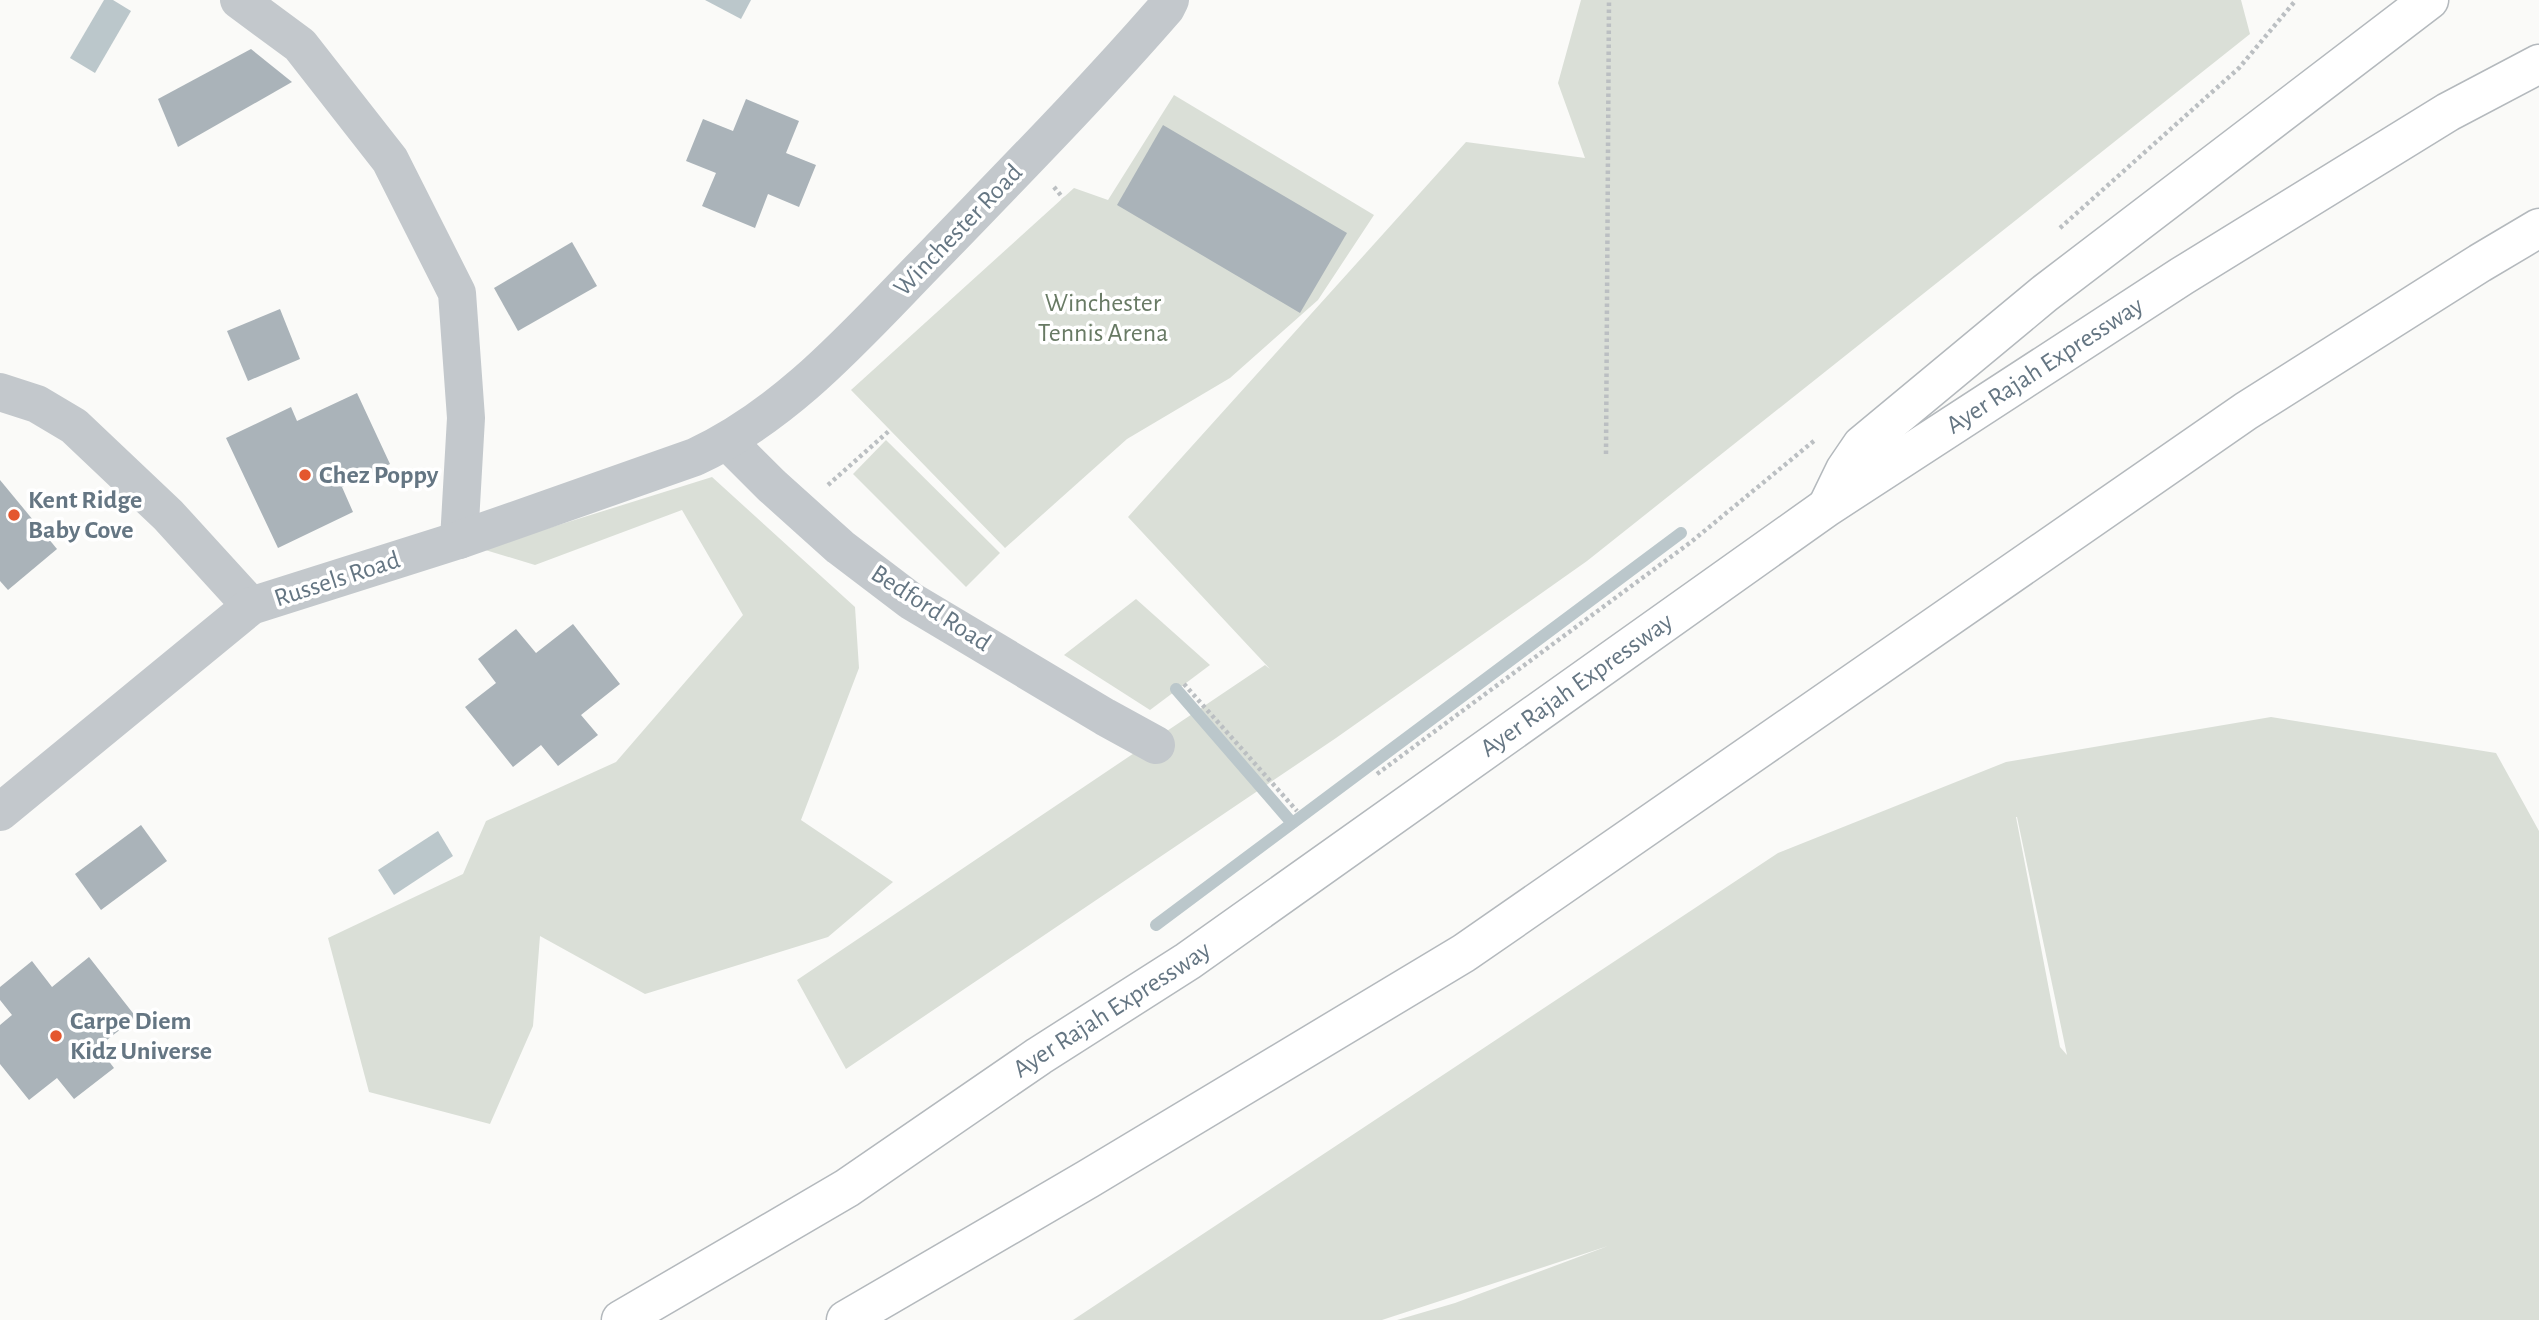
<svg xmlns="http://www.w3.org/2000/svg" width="2539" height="1320" font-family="'Alegreya Sans',sans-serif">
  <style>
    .green { fill: #dadfd7; fill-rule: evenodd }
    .water { fill: #bbc7cb }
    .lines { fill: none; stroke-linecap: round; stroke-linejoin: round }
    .stream { stroke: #bbc7cb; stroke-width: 12 }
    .building { fill: #aab3b9 }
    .motorway-casing { stroke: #b4b9bd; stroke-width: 41 }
    .path { stroke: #bbbfc2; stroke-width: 4.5; stroke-dasharray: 3.5 3.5; stroke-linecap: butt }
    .minor { stroke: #c3c8cc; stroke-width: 38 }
    .motorway { stroke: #fff; stroke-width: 38 }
    .poi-dot { fill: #e4572e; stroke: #fff; stroke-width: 2.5 }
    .labels { text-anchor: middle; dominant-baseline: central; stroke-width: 7; stroke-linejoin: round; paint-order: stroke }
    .street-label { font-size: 26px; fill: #657683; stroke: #fff }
    .park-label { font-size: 26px; fill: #687a64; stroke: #fff }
    .poi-label { font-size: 26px; font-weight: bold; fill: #657683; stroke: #fff; text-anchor: start }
  </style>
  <rect width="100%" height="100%" fill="#fafaf8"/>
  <!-- green -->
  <g class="green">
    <path d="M 1581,0 L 2241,0 L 2250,34 L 1587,561 L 1336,738 L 846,1069 L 797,980 L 1265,665 L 1270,669 L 1128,517 L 1466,142 L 1585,158 L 1558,83 Z"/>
    <path d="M 1174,95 L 1374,215 L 1318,300 L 1230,378 L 1127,439 L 1005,548 L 851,390 L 1074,188 L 1108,200 Z"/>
    <path d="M 886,440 L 1000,553 L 966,587 L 853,474 Z"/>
    <path d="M 712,477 L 855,607 L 859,668 L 801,820 L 893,882 L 828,937 L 645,994 L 540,936 L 533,1026 L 490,1124 L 369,1092 L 328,938 L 463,874 L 486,821 L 616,762 L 743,615 L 682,510 L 535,565 L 482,549 Z"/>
    <path d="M 1136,599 L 1210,665 L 1150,710 L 1064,655 Z"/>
    <path d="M 2271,717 L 2496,753 L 2539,831 L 2539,1320 L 1397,1320 L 1455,1303 L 1608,1246 L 1382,1320 L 1073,1320 L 1778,853 L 2006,762 ZM 2016,817 L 2017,817 L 2067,1055 L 2060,1047 Z"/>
  </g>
  <!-- water -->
  <g class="water">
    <path d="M 104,0 L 113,0 L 131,11 L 95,73 L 70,58 Z"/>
    <path d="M 705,0 L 751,0 L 741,19 Z"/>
    <path d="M 438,831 L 453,856 L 394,895 L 378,870 Z"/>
  </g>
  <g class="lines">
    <!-- stream -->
    <g class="stream">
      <path d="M 1176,689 L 1292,823"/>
      <path d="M 1156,925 L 1681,533"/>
    </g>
  </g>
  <!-- building -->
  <g class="building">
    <path d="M 251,49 L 292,82 L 178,147 L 158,99 Z"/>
    <path d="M 746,99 L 799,121 L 786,153 L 816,165 L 799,207 L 768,194 L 755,228 L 702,206 L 716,173 L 686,161 L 703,119 L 733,131 Z"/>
    <path d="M 1163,125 L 1347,233 L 1300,313 L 1117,205 Z"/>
    <path d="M 572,242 L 597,286 L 518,331 L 494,288 Z"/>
    <path d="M 280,309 L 300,359 L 248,381 L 227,331 Z"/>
    <path d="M 357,393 L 390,464 L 342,487 L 353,512 L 278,548 L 226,438 L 291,407 L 297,421 Z"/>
    <path d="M 0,480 L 57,549 L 8,590 L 0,581 Z"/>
    <path d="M 573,624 L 620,684 L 581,715 L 598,735 L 558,766 L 541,745 L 513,767 L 465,707 L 496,683 L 478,659 L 516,629 L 536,653 Z"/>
    <path d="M 141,825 L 167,861 L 101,910 L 75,874 Z"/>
    <path d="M 89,957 L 136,1017 L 98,1047 L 114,1068 L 74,1099 L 57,1078 L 29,1100 L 0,1064 L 0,1025 L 12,1015 L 0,1000 L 0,987 L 32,961 L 52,987 Z"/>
  </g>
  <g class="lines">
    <defs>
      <g id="motorway">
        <path d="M 1828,505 L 1845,470 L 1862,445 L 2044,294 L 2429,0"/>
        <path id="s1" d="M 621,1320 L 847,1188 L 1039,1056 L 1188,961 L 1827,507 L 2182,276 L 2448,112 L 2539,64"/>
        <path d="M 846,1320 L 1088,1179 L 1464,953 L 2246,411 L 2480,263 L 2539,228"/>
      </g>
    </defs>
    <!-- motorway casing -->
    <use href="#motorway" class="motorway-casing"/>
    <!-- path -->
    <g class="path">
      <path d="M 1054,187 L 1063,198"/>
      <path d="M 2060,228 L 2239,68 L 2296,0"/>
      <path d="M 1606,454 L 1609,0"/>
      <path d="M 828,485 L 890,430"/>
      <path d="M 1184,684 L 1297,811"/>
      <path d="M 1377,774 L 1691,542 L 1815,440"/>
    </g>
    <!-- minor -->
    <g class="minor">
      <path d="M 239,0 L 300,45 L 390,160 L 457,293 L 466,418 L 459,540"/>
      <path d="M 0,392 L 37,404 L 74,426 L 168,515 L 251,606"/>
      <path d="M 728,442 L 772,486 L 840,547 L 911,601 L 1105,717 L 1156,745"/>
      <path d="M 0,812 L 251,606 L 459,540 L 695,457 C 792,412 863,327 937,252 C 1015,171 1093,92 1166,8 L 1170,0"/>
    </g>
    <!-- motorway -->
    <use href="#motorway" class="motorway"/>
  </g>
  <!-- markers -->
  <g class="poi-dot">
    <circle cx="305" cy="475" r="7"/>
    <circle cx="14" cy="515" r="7"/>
    <circle cx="56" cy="1036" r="7"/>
  </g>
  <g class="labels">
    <!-- street labels -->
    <g class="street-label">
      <text transform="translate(958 230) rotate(-46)">Winchester Road</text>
      <text stroke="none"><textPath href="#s1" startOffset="1715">Ayer Rajah Expressway</textPath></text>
      <text transform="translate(337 579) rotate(-18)">Russels Road</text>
      <text transform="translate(931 608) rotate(33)">Bedford Road</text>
      <text stroke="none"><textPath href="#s1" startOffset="1148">Ayer Rajah Expressway</textPath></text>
      <text stroke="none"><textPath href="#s1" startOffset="581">Ayer Rajah Expressway</textPath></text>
    </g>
    <!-- park labels -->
    <g class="park-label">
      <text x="1103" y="303">Winchester<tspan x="1103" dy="30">Tennis Arena</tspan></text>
    </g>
    <!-- poi labels -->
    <g class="poi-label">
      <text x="319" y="475">Chez Poppy</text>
      <text x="28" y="500">Kent Ridge<tspan x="28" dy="30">Baby Cove</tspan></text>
      <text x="70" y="1021">Carpe Diem<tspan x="70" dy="30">Kidz Universe</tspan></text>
    </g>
  </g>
</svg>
